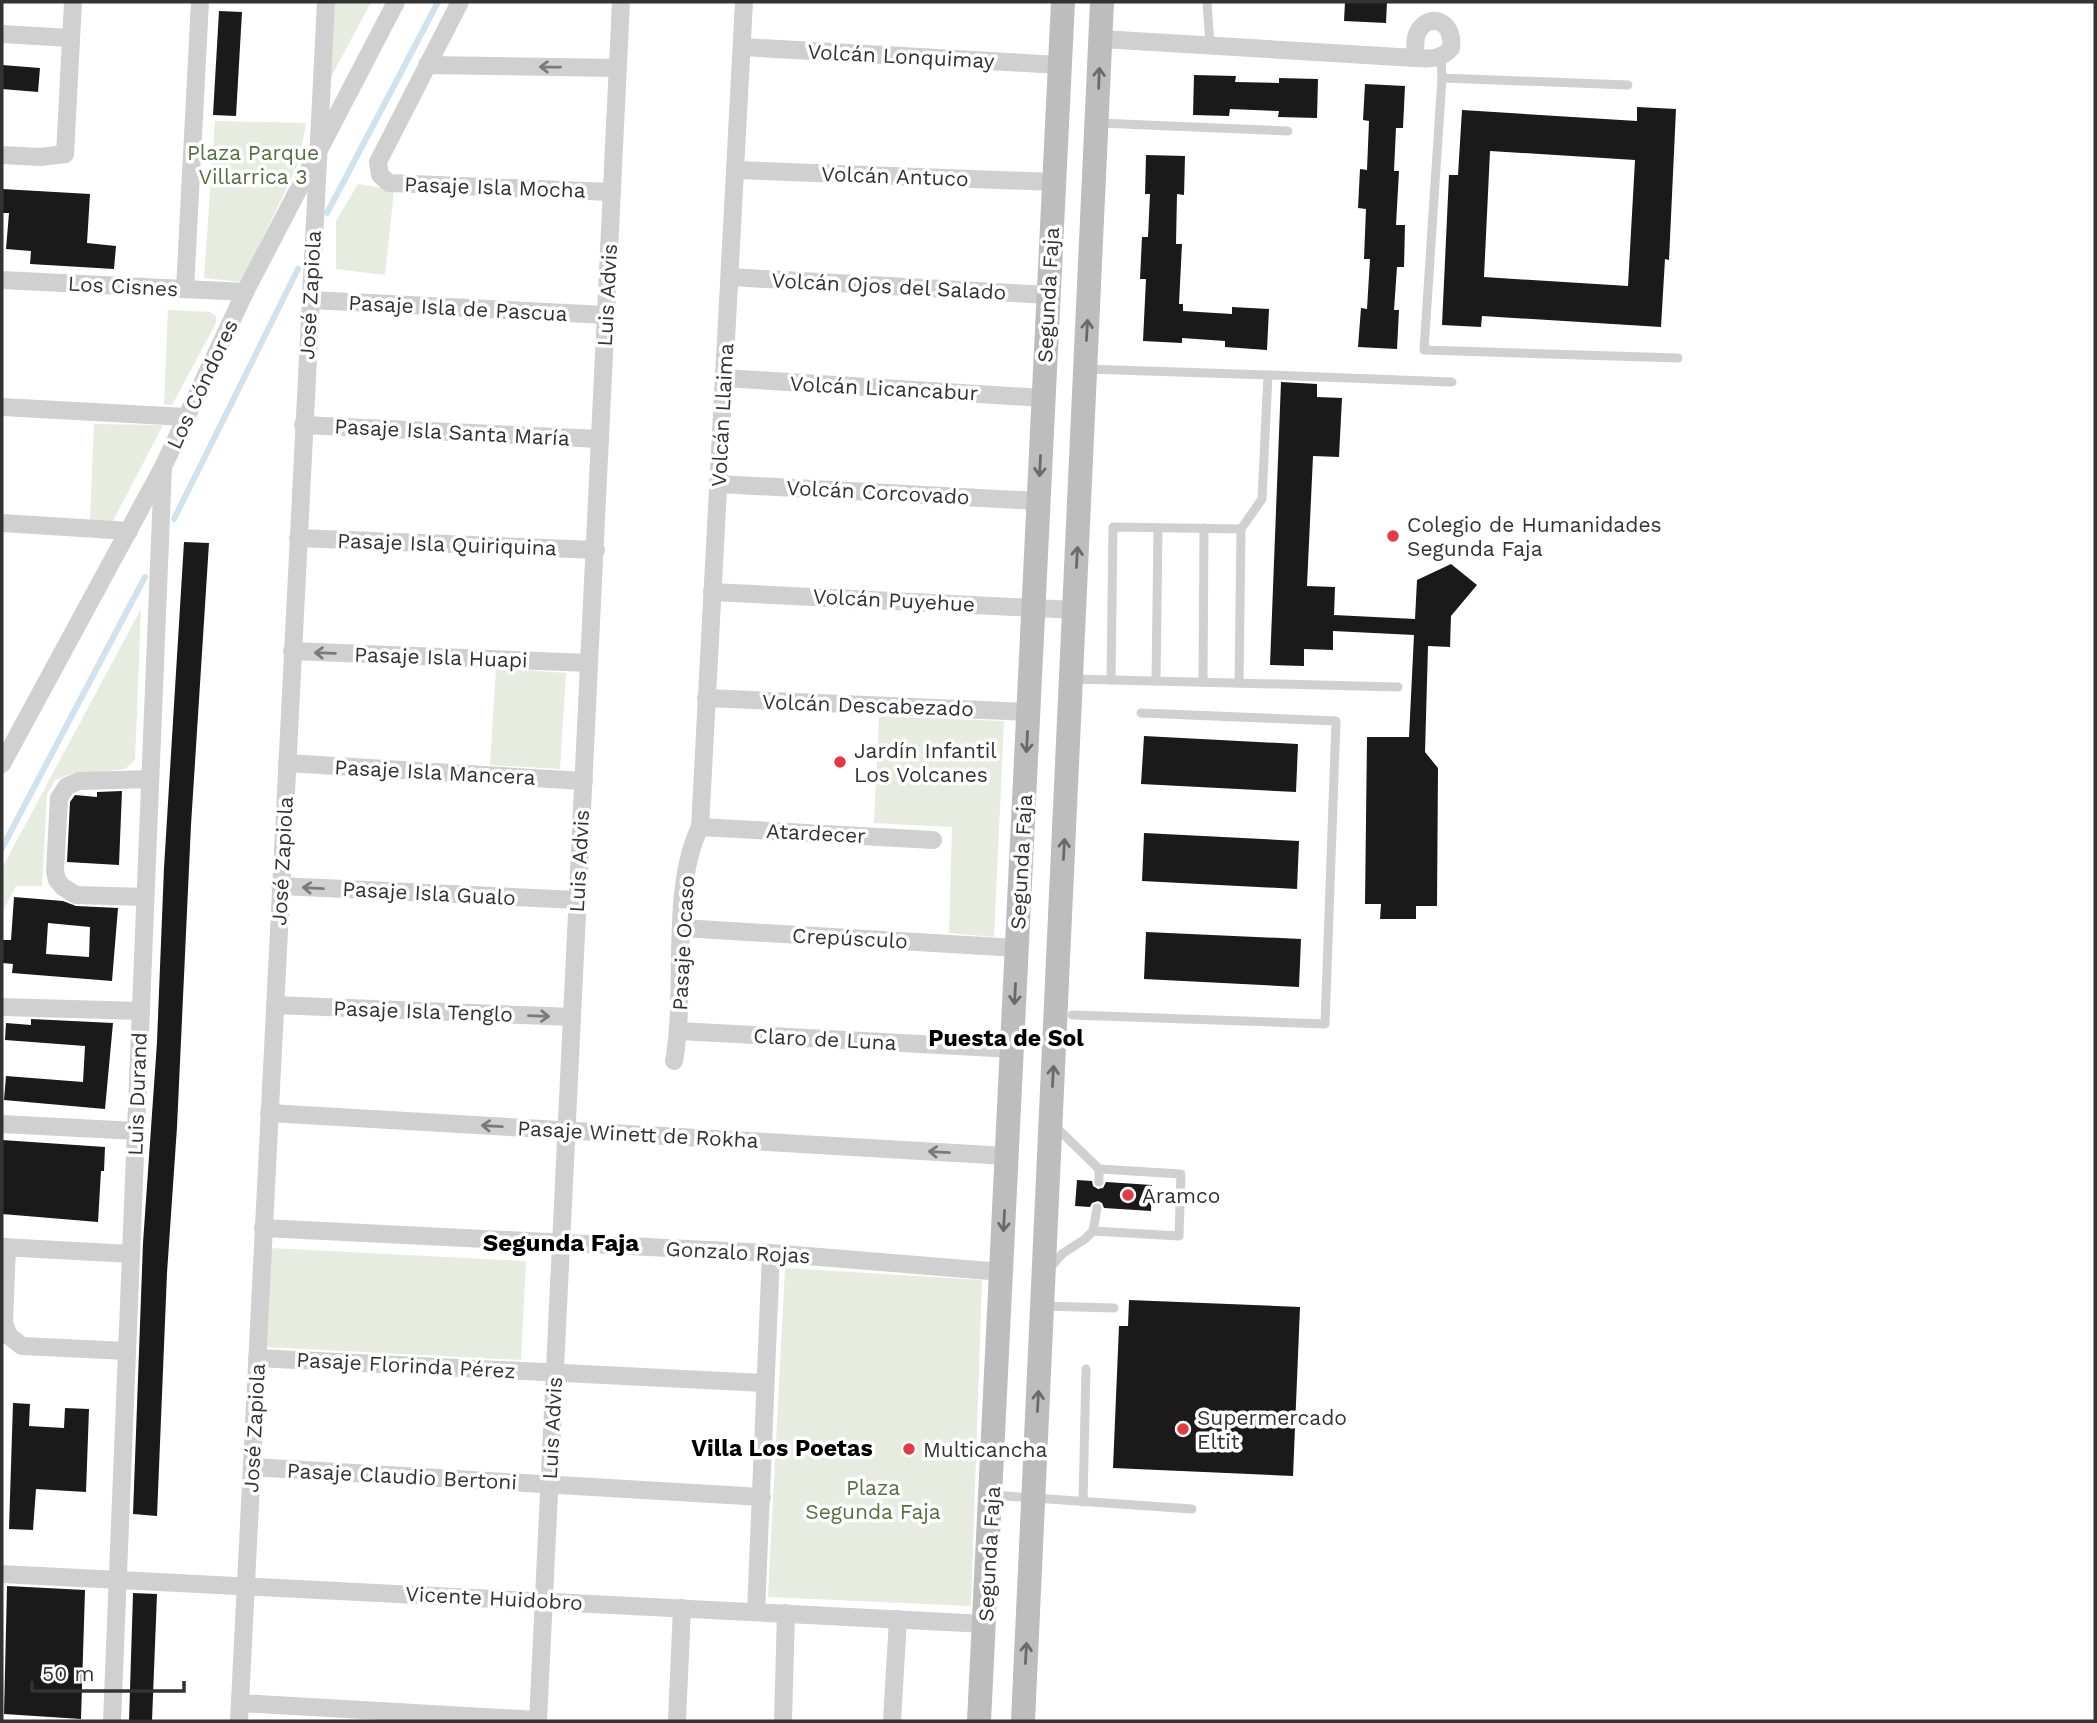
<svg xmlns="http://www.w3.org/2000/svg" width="2097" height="1723" font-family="'Work Sans',sans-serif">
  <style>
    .green { fill: #e6ecdf }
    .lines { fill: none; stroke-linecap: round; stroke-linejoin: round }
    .stream { stroke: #cfe2ee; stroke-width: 6 }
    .building { fill: #1a1a1a; fill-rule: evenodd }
    .service { stroke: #d0d0d0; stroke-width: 9 }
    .minor { stroke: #d0d0d0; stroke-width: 18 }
    .secondary { stroke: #bdbdbd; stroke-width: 24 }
    .oneway { stroke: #7a7a7a }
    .oneway2 { stroke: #6a6a6a }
    .poi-dot { fill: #e63946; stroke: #fff; stroke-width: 2.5 }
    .labels { text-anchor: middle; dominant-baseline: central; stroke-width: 7; stroke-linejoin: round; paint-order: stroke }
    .street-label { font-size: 21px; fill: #333; stroke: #fff }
    .park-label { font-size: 21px; fill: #56703f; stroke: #fff }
    .poi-label { font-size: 21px; fill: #333; stroke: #fff; text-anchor: start }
    .neighbourhood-label { font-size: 23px; font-weight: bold; fill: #000; stroke: #fff }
    .quarter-label { font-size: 24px; font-weight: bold; fill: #000; stroke: #fff }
  </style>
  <rect width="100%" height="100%" fill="#fff"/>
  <!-- green -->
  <g class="green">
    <path d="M 335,2 L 371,2 L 330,79 Z"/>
    <path d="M 215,121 L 306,123 L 299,162 L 242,282 L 204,278 Z"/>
    <path d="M 358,184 L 394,190 L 385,275 L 336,269 L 336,221 Z"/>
    <path d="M 168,310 L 210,312 L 216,316 L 216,323 L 172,405 L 164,404 Z"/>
    <path d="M 94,424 L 163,425 L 112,523 L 90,521 Z"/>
    <path d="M 141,609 L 135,760 L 125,769 L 70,774 L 55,780 L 47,794 L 42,886 L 16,886 L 2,913 L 2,868 Z"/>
    <path d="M 496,668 L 566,673 L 560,769 L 490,765 Z"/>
    <path d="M 879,716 L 1004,721 L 994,937 L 949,933 L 952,827 L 874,823 Z"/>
    <path d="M 270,1248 L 526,1261 L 521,1360 L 265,1347 Z"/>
    <path d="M 785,1268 L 982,1280 L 971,1606 L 768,1597 Z"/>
  </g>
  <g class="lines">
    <!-- stream -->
    <g class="stream">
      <path d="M 327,213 L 438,2"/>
      <path d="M 174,519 L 298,269"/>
      <path d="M 2,848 L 145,577"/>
    </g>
  </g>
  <!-- building -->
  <g class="building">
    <path d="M 1345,2 L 1387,2 L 1386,23 L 1344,21 Z"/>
    <path d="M 219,11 L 242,12 L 236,116 L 213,115 Z"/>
    <path d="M 2,65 L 40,68 L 38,92 L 2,89 Z"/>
    <path d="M 1194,75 L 1236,76 L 1235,82 L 1279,83 L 1279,78 L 1318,79 L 1317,118 L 1278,117 L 1279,111 L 1230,109 L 1229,116 L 1193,115 Z"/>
    <path d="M 1365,84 L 1405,86 L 1403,128 L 1396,128 L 1394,171 L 1399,171 L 1396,225 L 1405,225 L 1404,267 L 1397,267 L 1394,310 L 1399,310 L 1397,349 L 1358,347 L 1361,308 L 1367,309 L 1370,259 L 1364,259 L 1366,209 L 1358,208 L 1360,169 L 1367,170 L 1369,121 L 1363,120 Z"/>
    <path d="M 1637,107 L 1676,109 L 1669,260 L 1665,259 L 1661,327 L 1482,316 L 1481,327 L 1442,325 L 1449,175 L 1458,175 L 1462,110 L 1637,121 ZM 1490,151 L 1635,160 L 1628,286 L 1484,277 Z"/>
    <path d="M 1146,155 L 1185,156 L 1184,195 L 1177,194 L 1176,244 L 1182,244 L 1179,304 L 1183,304 L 1183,311 L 1232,314 L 1232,307 L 1269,309 L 1267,350 L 1225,347 L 1225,341 L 1182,338 L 1182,343 L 1143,341 L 1146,279 L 1140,279 L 1142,237 L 1148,237 L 1150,194 L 1145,194 Z"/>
    <path d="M 2,189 L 90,194 L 87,243 L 116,246 L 114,269 L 30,264 L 31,251 L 6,249 L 9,213 L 2,213 Z"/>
    <path d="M 1281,382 L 1317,384 L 1317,397 L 1342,398 L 1339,457 L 1313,456 L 1307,586 L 1335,587 L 1334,615 L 1415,619 L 1417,580 L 1451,564 L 1477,585 L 1451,616 L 1450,647 L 1428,646 L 1425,752 L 1438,768 L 1437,906 L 1416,906 L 1416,919 L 1380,919 L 1381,904 L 1365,904 L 1367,737 L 1409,737 L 1414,635 L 1333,631 L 1333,650 L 1304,649 L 1304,666 L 1270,665 Z"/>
    <path d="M 184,542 L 209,543 L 191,825 L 177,1127 L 167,1273 L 157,1516 L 133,1514 L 143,1243 L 157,1042 L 164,868 Z"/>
    <path d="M 1144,736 L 1298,744 L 1296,792 L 1141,784 Z"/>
    <path d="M 122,791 L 119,865 L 67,862 L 70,802 L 75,795 L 97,797 L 97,792 Z"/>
    <path d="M 1144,833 L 1299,841 L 1297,889 L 1142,881 Z"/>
    <path d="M 14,897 L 63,901 L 76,906 L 118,908 L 112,981 L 12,973 L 13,964 L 2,963 L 2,940 L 11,940 ZM 48,923 L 90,927 L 89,957 L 46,954 Z"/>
    <path d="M 1146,932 L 1301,939 L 1299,987 L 1144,979 Z"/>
    <path d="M 31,1019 L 113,1023 L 105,1109 L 4,1100 L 6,1076 L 83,1082 L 85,1046 L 5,1040 L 6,1023 L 31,1025 Z"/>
    <path d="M 2,1140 L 105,1147 L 104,1171 L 101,1171 L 98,1222 L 2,1214 Z"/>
    <path d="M 1077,1180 L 1092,1181 L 1093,1186 L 1098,1189 L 1103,1188 L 1106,1182 L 1152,1185 L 1151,1211 L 1104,1208 L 1102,1203 L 1098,1201 L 1092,1203 L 1090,1207 L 1075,1206 Z"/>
    <path d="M 1129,1300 L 1300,1307 L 1293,1476 L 1113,1468 L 1119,1326 L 1128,1326 Z"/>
    <path d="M 13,1403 L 30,1404 L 29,1426 L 64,1428 L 65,1408 L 89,1409 L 86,1492 L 36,1489 L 33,1530 L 9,1529 Z"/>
    <path d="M 7,1586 L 85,1590 L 81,1719 L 4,1714 Z"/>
    <path d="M 133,1593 L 157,1594 L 152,1721 L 129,1721 Z"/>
  </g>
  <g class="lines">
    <!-- service -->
    <g class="service">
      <path d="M 1207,2 L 1210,45"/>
      <path d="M 1441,57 L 1442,78 L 1424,350 L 1678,358"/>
      <path d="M 1442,78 L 1628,85"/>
      <path d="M 1099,123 L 1288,131"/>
      <path d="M 1087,369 L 1268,375 L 1262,499 L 1241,529 L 1239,683"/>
      <path d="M 1268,375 L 1452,382"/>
      <path d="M 1073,679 L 1398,687"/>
      <path d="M 1111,680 L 1113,527 L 1241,529"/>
      <path d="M 1156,681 L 1158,528"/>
      <path d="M 1203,682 L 1204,528"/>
      <path d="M 1072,1015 L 1325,1024 L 1336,721 L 1141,713"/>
      <path d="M 1055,1126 L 1099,1169 L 1181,1174 L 1179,1236 L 1093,1231"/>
      <path d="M 1099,1169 L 1099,1182"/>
      <path d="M 1050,1268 L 1062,1254 L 1085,1239 L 1093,1231 L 1097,1208"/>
      <path d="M 1042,1306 L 1114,1308"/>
      <path d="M 991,1495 L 1192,1509"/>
      <path d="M 1083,1502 L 1086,1369"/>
    </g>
    <!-- minor -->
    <g class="minor">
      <path d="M 460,2 L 378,162 L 380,175 L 389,183 L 612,192"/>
      <path d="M 2,34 L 71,38"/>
      <path d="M 1101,39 L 1118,40 L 1415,58 C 1430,59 1441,60 1451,48 C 1455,20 1427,11 1417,34 C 1414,41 1416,51 1415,58"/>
      <path d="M 742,47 L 1060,65"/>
      <path d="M 427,65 L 618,68"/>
      <path d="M 2,155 L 40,157 L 65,154 L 73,2"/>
      <path d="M 735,170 L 1054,182"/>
      <path d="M 730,277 L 1048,295"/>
      <path d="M 2,280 L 245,292"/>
      <path d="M 185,289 L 200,2"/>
      <path d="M 310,300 L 606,315"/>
      <path d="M 724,378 L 1043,398"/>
      <path d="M 2,407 L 186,417"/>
      <path d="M 303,425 L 600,439"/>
      <path d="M 718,484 L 1038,501"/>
      <path d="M 2,523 L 129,531"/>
      <path d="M 298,538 L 596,550"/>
      <path d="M 712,592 L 1075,610"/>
      <path d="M 292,651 L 589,663"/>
      <path d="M 706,698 L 1029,712"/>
      <path d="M 287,763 L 584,781"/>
      <path d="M 2,764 L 163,467 L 245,292 L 396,2"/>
      <path d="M 700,827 L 933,840"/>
      <path d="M 280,886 L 577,900"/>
      <path d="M 145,897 L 76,895 L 63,887 L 57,880 L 55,871 L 59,798 L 67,786 L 79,781 L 150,779"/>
      <path d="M 682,928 L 1017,948"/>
      <path d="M 275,1005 L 572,1017"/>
      <path d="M 2,1007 L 141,1011"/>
      <path d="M 679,1031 L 1013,1049"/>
      <path d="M 674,1061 C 687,990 669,891 700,827 L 744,2"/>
      <path d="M 269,1113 L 1007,1156"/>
      <path d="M 2,1124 L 136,1131"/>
      <path d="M 263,1228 L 771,1253 L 1002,1272"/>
      <path d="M 2,1247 L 131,1254"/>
      <path d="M 7,1247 L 4,1323 L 9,1336 L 22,1346 L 127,1351"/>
      <path d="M 257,1358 L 765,1383"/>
      <path d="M 252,1467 L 762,1497"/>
      <path d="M 2,1574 L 986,1624"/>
      <path d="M 756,1612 L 771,1253"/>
      <path d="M 240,1703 L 538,1720"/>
      <path d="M 112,1721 L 163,467"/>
      <path d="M 239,1721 L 326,2"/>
      <path d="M 538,1721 L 621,2"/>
      <path d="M 677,1721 L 682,1608"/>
      <path d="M 783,1721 L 786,1613"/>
      <path d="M 892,1721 L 898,1619"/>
    </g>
    <!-- secondary -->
    <g class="secondary">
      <path d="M 979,1721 L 1063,2"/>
      <path d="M 1023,1721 L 1102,2"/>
    </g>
  </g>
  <!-- one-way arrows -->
  <defs><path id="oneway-shaft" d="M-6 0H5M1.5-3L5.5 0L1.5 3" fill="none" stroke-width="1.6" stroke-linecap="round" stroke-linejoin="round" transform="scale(1.75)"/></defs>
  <g class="oneway">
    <use href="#oneway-shaft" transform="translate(550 67) rotate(-179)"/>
    <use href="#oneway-shaft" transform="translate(325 653) rotate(-178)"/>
    <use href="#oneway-shaft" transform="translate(313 888) rotate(-177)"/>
    <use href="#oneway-shaft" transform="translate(539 1016) rotate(2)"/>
    <use href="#oneway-shaft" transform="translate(492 1126) rotate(-177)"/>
    <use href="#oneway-shaft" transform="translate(939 1152) rotate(-177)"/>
  </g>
  <g class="oneway2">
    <use href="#oneway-shaft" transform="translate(1099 78) rotate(-88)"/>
    <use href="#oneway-shaft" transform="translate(1087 330) rotate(-87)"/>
    <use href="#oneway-shaft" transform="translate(1040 466) rotate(93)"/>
    <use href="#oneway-shaft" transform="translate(1077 557) rotate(-87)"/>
    <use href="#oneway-shaft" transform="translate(1027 742) rotate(93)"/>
    <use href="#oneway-shaft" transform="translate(1064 849) rotate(-87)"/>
    <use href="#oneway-shaft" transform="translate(1015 994) rotate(93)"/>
    <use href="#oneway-shaft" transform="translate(1053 1076) rotate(-87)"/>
    <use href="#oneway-shaft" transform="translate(1004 1221) rotate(93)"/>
    <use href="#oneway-shaft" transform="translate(1038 1401) rotate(-87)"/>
    <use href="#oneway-shaft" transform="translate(1026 1653) rotate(-87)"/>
  </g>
  <!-- markers -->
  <g class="poi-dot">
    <circle cx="1393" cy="536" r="7"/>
    <circle cx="840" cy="762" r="7"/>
    <circle cx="1128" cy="1195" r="7"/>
    <circle cx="1183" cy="1429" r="7"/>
    <circle cx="909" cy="1449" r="7"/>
  </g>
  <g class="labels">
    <!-- street labels -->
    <g class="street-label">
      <text transform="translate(901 56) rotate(3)">Volcán Lonquimay</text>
      <text transform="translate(895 176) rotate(2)">Volcán Antuco</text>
      <text transform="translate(495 187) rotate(2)">Pasaje Isla Mocha</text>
      <text transform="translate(123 286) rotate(3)">Los Cisnes</text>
      <text transform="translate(889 286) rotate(3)">Volcán Ojos del Salado</text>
      <text transform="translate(310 295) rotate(-87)">José Zapiola</text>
      <text transform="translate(607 295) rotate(-87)">Luis Advis</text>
      <text transform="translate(1048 295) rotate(-87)">Segunda Faja</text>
      <text transform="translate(458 308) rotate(3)">Pasaje Isla de Pascua</text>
      <text transform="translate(202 384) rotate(-65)">Los Cóndores</text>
      <text transform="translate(884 388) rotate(3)">Volcán Licancabur</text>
      <text transform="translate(722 415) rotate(-87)">Volcán Llaima</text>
      <text transform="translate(452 432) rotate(3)">Pasaje Isla Santa María</text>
      <text transform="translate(878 492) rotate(3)">Volcán Corcovado</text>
      <text transform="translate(447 544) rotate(2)">Pasaje Isla Quiriquina</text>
      <text transform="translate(894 600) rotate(3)">Volcán Puyehue</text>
      <text transform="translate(441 657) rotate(2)">Pasaje Isla Huapi</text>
      <text transform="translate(868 705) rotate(2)">Volcán Descabezado</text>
      <text transform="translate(435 772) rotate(3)">Pasaje Isla Mancera</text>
      <text transform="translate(816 833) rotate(3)">Atardecer</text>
      <text transform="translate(282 861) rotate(-87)">José Zapiola</text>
      <text transform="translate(579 861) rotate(-87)">Luis Advis</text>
      <text transform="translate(1021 862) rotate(-87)">Segunda Faja</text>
      <text transform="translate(429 893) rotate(3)">Pasaje Isla Gualo</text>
      <text transform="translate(850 938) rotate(3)">Crepúsculo</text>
      <text transform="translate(683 943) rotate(-87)">Pasaje Ocaso</text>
      <text transform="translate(423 1011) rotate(2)">Pasaje Isla Tenglo</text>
      <text transform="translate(825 1039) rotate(3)">Claro de Luna</text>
      <text transform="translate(137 1094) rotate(-88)">Luis Durand</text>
      <text transform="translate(638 1134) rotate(3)">Pasaje Winett de Rokha</text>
      <text transform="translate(738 1252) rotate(3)">Gonzalo Rojas</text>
      <text transform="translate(406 1365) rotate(3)">Pasaje Florinda Pérez</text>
      <text transform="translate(254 1428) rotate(-87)">José Zapiola</text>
      <text transform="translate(552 1428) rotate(-87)">Luis Advis</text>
      <text transform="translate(402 1476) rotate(3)">Pasaje Claudio Bertoni</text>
      <text transform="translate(989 1554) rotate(-87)">Segunda Faja</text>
      <text transform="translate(494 1598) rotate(3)">Vicente Huidobro</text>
    </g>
    <!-- park labels -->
    <g class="park-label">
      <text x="253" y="152">Plaza Parque<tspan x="253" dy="24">Villarrica 3</tspan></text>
      <text x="873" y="1487">Plaza<tspan x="873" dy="24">Segunda Faja</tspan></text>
    </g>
    <!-- poi labels -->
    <g class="poi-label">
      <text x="1407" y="524">Colegio de Humanidades<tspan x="1407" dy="24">Segunda Faja</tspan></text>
      <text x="854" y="750">Jardín Infantil<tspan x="854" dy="24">Los Volcanes</tspan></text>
      <text x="1142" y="1195">Aramco</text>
      <text x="1197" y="1417">Supermercado<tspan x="1197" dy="24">Eltit</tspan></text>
      <text x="923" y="1449">Multicancha</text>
    </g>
    <!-- neighbourhood labels -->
    <g class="neighbourhood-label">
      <text x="1006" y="1038">Puesta de Sol</text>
      <text x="782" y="1448">Villa Los Poetas</text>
    </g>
    <!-- quarter labels -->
    <g class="quarter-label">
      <text x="561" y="1243">Segunda Faja</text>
    </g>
  </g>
  <!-- border -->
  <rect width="2097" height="1723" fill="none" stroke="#333333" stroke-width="7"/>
  <!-- scale -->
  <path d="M32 1681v10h152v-10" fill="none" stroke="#333333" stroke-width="3.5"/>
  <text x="42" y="1681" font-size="21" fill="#333333" stroke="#ffffff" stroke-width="5" paint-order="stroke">50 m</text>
</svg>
